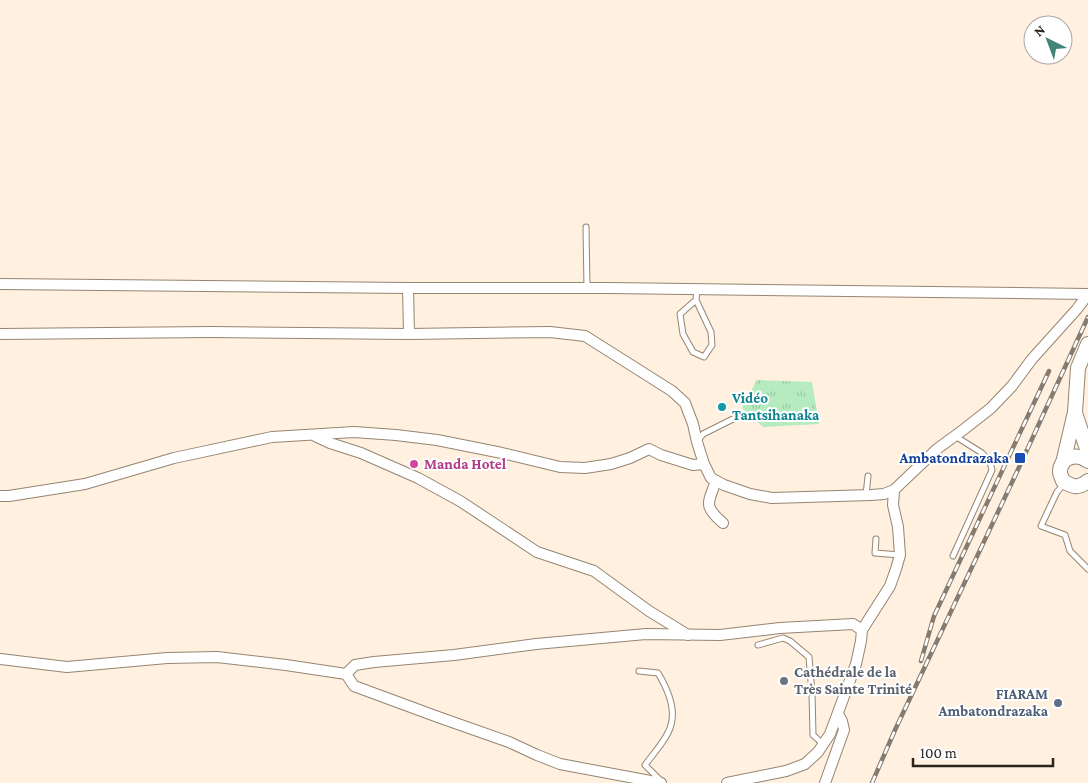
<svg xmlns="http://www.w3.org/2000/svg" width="1088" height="783" font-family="'Crimson Pro',serif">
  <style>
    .grass { fill: url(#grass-tufts) }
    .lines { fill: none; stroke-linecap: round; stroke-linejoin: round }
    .lane-casing { stroke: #958571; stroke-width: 7 }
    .street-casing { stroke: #958571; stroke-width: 12 }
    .secondary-casing { stroke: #958571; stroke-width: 16 }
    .lane { stroke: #fff; stroke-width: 5 }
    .street { stroke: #fff; stroke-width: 10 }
    .secondary { stroke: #fff; stroke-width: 14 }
    .rail-casing { stroke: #857b6f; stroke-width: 4.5 }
    .rail { stroke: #fff; stroke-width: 2.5; stroke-dasharray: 8; stroke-linecap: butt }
    .culture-dot { fill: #0f9aa8; stroke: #fff; stroke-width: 2 }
    .transit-dot { fill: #1a4fb4; stroke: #fff; stroke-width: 2 }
    .hotel-dot { fill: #d1479c; stroke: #fff; stroke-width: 2 }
    .worship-dot { fill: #6b7280; stroke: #fff; stroke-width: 2 }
    .service-dot { fill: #5c6f8a; stroke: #fff; stroke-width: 2 }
    .labels { text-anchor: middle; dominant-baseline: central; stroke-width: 4; stroke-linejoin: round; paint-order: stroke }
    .culture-label { font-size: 15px; font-weight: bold; fill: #0d838f; stroke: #fff; text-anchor: start }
    .transit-label { font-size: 15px; font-weight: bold; fill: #164399; stroke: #fff; text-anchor: end }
    .hotel-label { font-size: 15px; font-weight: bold; fill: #b23c85; stroke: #fff; text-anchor: start }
    .worship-label { font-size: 15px; font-weight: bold; fill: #5b616d; stroke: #fff; text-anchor: start }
    .service-label { font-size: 15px; font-weight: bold; fill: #4e5e75; stroke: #fff; text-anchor: end }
  </style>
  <defs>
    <pattern id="grass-tufts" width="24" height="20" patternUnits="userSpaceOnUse" patternTransform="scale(1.25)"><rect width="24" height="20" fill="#b5ebbf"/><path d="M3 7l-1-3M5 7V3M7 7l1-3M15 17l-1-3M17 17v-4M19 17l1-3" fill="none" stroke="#9cc9a4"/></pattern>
  </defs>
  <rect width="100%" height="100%" fill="#fff0df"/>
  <!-- grass -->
  <path class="grass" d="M 757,380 L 812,382 L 819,424 L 763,427 L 742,408 Z"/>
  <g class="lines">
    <defs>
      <g id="lane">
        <path d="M 586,227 L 587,288"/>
        <path d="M 696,300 L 680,314 L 683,334 L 693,352 L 704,357 L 712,345 L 711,332 L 696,300 L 697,289"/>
        <path d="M 697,442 L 703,434 L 737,417"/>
        <path d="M 1064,484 L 1057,492 L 1041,526 L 1065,535 L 1070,551 L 1088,569"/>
        <path d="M 866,495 L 868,476"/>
        <path d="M 876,539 L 875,553 L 900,555"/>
        <path d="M 953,556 L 992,470 L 990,462 L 982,453 L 955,436"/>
        <path d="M 758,645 L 783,638 L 790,641 L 809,657 L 812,693 L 813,735 L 823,744"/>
        <path d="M 639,671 L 658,673 C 667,688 676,708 671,725 C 668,738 653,754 645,765 L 661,781"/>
      </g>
      <g id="street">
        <path d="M 0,284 L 408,288 L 609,288 L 1088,294"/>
        <path d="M 408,288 L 409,334"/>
        <path d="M 0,334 L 211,332 L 409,334 L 550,332 L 585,336 L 672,391 L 685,403 L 693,424 L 697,442 L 704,464 L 711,478 L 724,485 L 750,494 L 772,498 L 871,495 L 884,494 L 894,490 L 937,449 L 963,430 L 991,408 L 1012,386 L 1032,359 L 1077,309 L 1088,294"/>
        <path d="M 315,436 L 330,443 L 361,453 L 418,478 L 460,501 L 537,552 L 594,571 L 649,611 L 688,635"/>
        <path d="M 716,481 C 708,503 703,506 723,523"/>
        <path d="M 0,496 L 9,496 L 85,484 L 174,458 L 272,437 L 354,432 L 396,435 L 437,440 L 502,453 L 560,467 L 585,468 L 611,464 L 630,458 L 649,449 L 661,455 L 693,465 L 704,464"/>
        <path d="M 0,659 L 67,667 L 167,658 L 217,657 L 286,665 L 346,674 L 354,686 L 438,717 L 509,742 L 537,755 L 560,764 L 661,783"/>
        <path d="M 346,674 L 355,665 L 374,662 L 454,655 L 536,644 L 646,634 L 720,635 L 780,628 L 853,624 L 862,630"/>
        <path d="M 727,783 L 786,771 L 805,764 L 818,752 L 830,734 L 856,664 L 861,641 L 862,630 L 890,586 L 896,569 L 900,555 L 898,527 L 893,505 L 894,490"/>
        <path d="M 825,783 L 844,730 L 842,721 L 838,714"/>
      </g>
      <g id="secondary">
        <path d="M 1075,413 L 1088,452"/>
        <path d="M 1088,461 C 1077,452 1060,457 1060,472 C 1060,475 1062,478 1063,481 C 1073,487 1078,489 1088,481"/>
        <path d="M 1063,463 L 1075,412 L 1078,368 L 1088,344"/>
      </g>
    </defs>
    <!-- lane casing -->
    <use href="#lane" class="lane-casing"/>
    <!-- street casing -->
    <use href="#street" class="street-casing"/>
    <!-- secondary casing -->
    <use href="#secondary" class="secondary-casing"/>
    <!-- lane -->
    <use href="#lane" class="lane"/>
    <!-- street -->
    <use href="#street" class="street"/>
    <!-- secondary -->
    <use href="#secondary" class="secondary"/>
    <defs>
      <g id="rail">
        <path d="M 921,661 L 934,616 L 1049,371"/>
        <path d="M 872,783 L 895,730 L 1015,476 L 1088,317"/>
      </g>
    </defs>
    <!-- rail casing -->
    <use href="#rail" class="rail-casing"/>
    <!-- rail -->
    <use href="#rail" class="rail"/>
  </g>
  <!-- markers -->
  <circle class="culture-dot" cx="722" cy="407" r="5"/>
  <rect class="transit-dot" x="1014" y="452" width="12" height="12" rx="2.5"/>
  <circle class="hotel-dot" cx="414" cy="464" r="5"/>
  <circle class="worship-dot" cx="784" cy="681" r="5"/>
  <circle class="service-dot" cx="1058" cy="703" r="5"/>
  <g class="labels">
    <!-- culture labels -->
    <g class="culture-label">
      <text x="732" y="398">Vidéo<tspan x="732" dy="17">Tantsihanaka</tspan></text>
    </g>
    <!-- transit labels -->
    <g class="transit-label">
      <text x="1009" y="458">Ambatondrazaka</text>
    </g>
    <!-- hotel labels -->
    <g class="hotel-label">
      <text x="424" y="464">Manda Hotel</text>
    </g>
    <!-- worship labels -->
    <g class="worship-label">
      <text x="794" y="672">Cathédrale de la<tspan x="794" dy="17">Très Sainte Trinité</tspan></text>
    </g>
    <!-- service labels -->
    <g class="service-label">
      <text x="1048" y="694">FIARAM<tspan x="1048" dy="17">Ambatondrazaka</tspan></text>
    </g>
  </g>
  <!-- north arrow -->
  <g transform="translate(1048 40) rotate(318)"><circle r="24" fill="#ffffff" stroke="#aaa7a4"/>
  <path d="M0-4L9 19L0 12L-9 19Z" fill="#418578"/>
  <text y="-8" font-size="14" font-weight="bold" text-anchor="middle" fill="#2a241c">N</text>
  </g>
  <!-- scale -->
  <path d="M913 758v8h140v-8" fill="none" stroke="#2a241c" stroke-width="2.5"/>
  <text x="920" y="758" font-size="15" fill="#2a241c" stroke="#ffffff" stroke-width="4" paint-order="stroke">100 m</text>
</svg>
